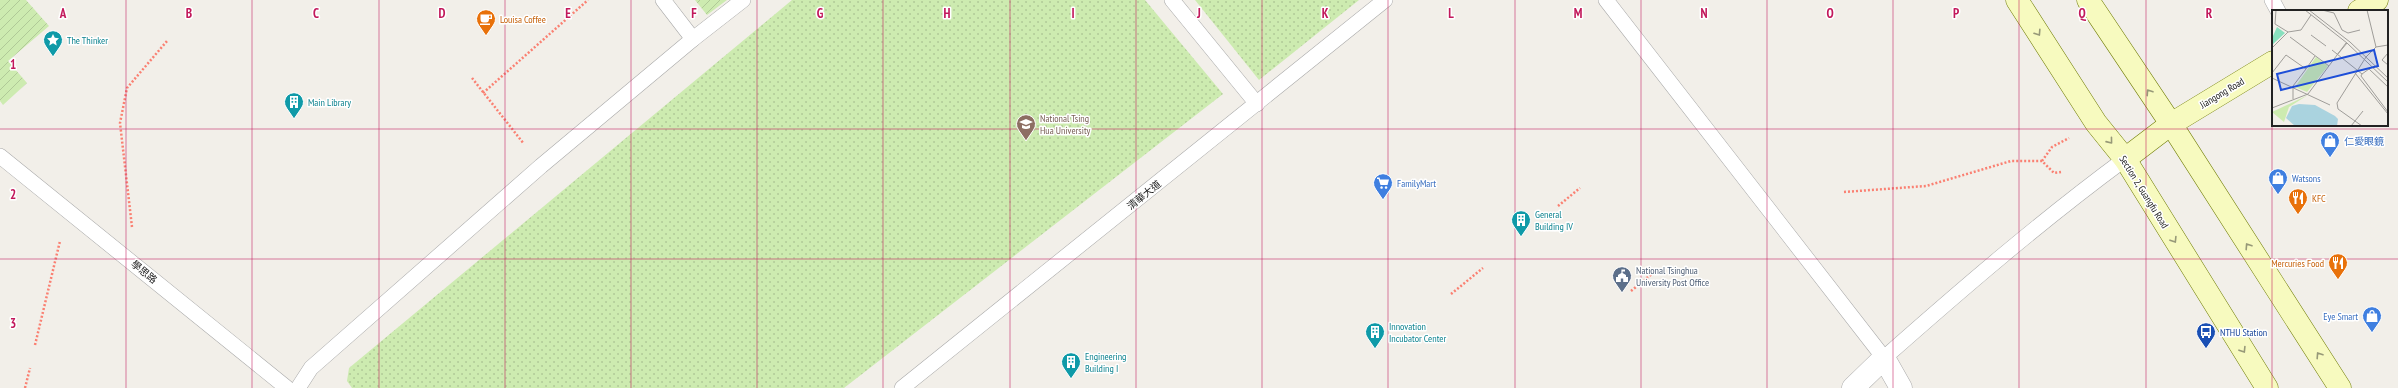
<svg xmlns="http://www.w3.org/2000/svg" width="2398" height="388" font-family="'PT Sans Narrow','Noto Sans TC',sans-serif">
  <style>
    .grass { fill: url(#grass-dots) }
    .garden { fill: url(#garden-furrows) }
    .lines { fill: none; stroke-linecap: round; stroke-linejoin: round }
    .lane-casing { stroke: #a9a9a9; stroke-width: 16 }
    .street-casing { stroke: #a9a9a9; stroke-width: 23 }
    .secondary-casing { stroke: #707d05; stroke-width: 23 }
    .path { stroke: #fa8072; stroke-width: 2.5; stroke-dasharray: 2 2; stroke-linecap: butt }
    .lane { stroke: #fff; stroke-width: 15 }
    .street { stroke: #fff; stroke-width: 22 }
    .secondary { stroke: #f7fabf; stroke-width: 22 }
    .oneway { stroke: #979978 }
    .grid { fill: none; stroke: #c2185b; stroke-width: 1; stroke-opacity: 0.55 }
    .labels { text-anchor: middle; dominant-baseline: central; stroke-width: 3; stroke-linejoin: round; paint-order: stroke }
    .food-label { font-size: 10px; fill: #c56008; stroke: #fff; text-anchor: start }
    .culture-label { font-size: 10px; fill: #0d838f; stroke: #fff; text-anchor: start }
    .street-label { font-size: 10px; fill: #222; stroke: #fff }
    .education-label { font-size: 10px; fill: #785e54; stroke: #fff; text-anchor: start }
    .shop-label { font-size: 10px; fill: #366cbe; stroke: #fff; text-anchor: start }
    .service-label { font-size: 10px; fill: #4e5e75; stroke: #fff; text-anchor: start }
    .transit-label { font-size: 10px; fill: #164399; stroke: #fff; text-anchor: start }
    .inset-road { fill: none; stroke: #9f9d99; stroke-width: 1 }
    .view { fill: #1d4ed8; fill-opacity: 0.15; stroke: #1d4ed8; stroke-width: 2 }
    .inset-edge { fill: none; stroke: #222; stroke-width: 2 }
    .grid-label { font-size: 13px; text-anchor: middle; font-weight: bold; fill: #c2185b; stroke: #fff; stroke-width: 3; stroke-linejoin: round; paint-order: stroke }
  </style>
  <defs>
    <pattern id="grass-dots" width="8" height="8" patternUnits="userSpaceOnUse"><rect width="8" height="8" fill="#cdebb0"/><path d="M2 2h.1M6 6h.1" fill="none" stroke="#b0c997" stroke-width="1.8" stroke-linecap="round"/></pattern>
    <pattern id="garden-furrows" width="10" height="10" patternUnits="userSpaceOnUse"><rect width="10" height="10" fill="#cdebb0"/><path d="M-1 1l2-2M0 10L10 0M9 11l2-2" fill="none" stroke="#b0c997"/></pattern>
  </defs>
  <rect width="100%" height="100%" fill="#f2efe9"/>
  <!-- grass -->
  <g class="grass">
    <path d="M 792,0 L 1145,0 L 1223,94 L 844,388 L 352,388 L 347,381 L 349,368 Z"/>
    <path d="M 1195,0 L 1359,0 L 1259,80 Z"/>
  </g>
  <!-- garden -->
  <g class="garden">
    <path d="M 0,0 L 26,0 L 49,26 L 8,61 L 27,83 L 3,105 L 0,101 Z"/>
    <path d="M 695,0 L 727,0 L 707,15 Z"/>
  </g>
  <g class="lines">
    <defs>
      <g id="lane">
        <path d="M 663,0 L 693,39 L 743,0"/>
        <path d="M 1172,0 L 1257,104"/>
        <path d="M 1606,0 L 1884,358 C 1962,289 2041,221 2125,159"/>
        <path d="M 2272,0 L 2278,11"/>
        <path d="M 0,156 L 287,388"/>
        <path d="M 298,388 L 311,368 L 541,166 L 693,39"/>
        <path d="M 902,388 L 1385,0"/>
      </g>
      <path id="street" d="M 1853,388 L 1884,358 L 1901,388"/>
      <g id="secondary">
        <path d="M 2017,0 L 2096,123 L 2125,159 L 2267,388"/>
        <path d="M 2088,0 L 2171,124 L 2340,388"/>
        <path d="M 2359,11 L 2377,0"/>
        <path d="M 2125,159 L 2171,124 L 2273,62"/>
      </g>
    </defs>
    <!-- lane casing -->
    <use href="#lane" class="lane-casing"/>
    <!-- street casing -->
    <use href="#street" class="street-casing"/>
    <!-- secondary casing -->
    <use href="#secondary" class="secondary-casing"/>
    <!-- path -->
    <g class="path">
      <path d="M 472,78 L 524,144"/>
      <path d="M 483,93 L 588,0"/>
      <path d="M 2042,161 L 2052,147 L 2069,138"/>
      <path d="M 1844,192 L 1926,186 L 2011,161 L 2042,161 L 2054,173 L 2061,172"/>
      <path d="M 1558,206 L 1580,188"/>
      <path d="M 132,227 L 120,123 L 127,88 L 167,41"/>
      <path d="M 1631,291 L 1653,273"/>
      <path d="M 1451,294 L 1483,268"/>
      <path d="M 35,345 L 60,241"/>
      <path d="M 25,388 L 30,368"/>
    </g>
    <!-- lane -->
    <use href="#lane" class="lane"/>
    <!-- street -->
    <use href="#street" class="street"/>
    <!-- secondary -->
    <use href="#secondary" class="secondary"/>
  </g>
  <!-- one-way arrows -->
  <defs><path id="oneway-chevron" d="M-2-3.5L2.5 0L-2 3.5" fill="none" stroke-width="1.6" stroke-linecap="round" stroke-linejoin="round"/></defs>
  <g class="oneway">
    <use href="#oneway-chevron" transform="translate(2038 33) rotate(57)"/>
    <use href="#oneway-chevron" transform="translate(2149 92) rotate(-124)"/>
    <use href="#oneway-chevron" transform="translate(2110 141) rotate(51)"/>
    <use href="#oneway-chevron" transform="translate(2174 240) rotate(58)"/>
    <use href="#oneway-chevron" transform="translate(2248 246) rotate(-123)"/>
    <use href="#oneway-chevron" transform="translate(2243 350) rotate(58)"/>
    <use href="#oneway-chevron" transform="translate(2319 355) rotate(-123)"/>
  </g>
  <!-- grid -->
  <path class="grid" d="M 126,0 L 126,388M 252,0 L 252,388M 379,0 L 379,388M 505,0 L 505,388M 631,0 L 631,388M 757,0 L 757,388M 883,0 L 883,388M 1010,0 L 1010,388M 1136,0 L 1136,388M 1262,0 L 1262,388M 1388,0 L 1388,388M 1515,0 L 1515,388M 1641,0 L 1641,388M 1767,0 L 1767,388M 1893,0 L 1893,388M 2019,0 L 2019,388M 2146,0 L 2146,388M 2272,0 L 2272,388M 0,129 L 2398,129M 0,259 L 2398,259"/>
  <!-- icons -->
  <defs>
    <symbol id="cafe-pin" viewBox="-11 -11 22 30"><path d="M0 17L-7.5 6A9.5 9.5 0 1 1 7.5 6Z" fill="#e8710a" stroke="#fff"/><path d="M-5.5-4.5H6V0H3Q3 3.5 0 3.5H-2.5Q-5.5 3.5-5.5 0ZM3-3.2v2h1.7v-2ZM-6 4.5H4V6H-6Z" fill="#fff"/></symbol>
    <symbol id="sight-pin" viewBox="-11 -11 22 30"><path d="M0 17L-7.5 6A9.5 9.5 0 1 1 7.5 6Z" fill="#0f9aa8" stroke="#fff"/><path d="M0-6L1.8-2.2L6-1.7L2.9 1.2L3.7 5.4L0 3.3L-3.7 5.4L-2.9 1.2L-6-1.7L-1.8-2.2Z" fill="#fff"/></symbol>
    <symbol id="building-pin" viewBox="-11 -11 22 30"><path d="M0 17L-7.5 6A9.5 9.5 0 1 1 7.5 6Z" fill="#0f9aa8" stroke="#fff"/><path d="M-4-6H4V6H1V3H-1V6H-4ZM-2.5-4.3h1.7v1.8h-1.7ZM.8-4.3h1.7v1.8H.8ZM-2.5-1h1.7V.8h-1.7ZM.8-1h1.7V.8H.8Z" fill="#fff"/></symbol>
    <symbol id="university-pin" viewBox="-11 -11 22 30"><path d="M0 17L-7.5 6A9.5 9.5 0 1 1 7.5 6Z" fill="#8d6e63" stroke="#fff"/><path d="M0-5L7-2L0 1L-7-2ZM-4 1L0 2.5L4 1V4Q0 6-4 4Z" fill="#fff"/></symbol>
    <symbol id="shop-pin" viewBox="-11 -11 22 30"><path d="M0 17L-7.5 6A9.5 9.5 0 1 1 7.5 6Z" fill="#3f7fe0" stroke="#fff"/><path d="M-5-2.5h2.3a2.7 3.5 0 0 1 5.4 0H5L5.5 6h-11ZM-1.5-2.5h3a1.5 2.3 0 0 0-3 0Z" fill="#fff"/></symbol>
    <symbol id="supermarket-pin" viewBox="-11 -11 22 30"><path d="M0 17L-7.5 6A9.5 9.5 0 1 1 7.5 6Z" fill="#3f7fe0" stroke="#fff"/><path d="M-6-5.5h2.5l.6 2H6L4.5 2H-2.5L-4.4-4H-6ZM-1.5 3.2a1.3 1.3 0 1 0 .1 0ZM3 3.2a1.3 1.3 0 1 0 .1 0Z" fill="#fff"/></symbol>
    <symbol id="restaurant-pin" viewBox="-11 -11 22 30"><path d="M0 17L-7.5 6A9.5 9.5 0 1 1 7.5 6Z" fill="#e8710a" stroke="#fff"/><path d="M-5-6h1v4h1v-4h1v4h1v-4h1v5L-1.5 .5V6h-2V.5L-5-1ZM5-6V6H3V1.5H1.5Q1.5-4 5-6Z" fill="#fff"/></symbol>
    <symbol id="civic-pin" viewBox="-11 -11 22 30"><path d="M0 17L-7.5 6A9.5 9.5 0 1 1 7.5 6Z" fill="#5c6f8a" stroke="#fff"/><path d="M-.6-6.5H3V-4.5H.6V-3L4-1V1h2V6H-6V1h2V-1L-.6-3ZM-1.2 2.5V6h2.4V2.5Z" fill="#fff"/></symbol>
    <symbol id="bus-pin" viewBox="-11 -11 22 30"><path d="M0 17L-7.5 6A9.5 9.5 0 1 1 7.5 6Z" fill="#1a4fb4" stroke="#fff"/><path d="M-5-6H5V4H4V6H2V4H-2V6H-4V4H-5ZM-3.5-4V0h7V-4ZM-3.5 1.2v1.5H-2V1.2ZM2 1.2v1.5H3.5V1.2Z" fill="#fff"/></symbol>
  </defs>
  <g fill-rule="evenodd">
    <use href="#cafe-pin" x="475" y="8" width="22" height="30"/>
    <use href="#sight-pin" x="42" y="29" width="22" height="30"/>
    <use href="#building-pin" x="283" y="91" width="22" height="30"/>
    <use href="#university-pin" x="1015" y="113" width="22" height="30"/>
    <use href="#shop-pin" x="2319" y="130" width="22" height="30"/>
    <use href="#shop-pin" x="2267" y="167" width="22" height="30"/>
    <use href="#supermarket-pin" x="1372" y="172" width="22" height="30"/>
    <use href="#restaurant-pin" x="2287" y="187" width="22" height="30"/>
    <use href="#building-pin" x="1510" y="209" width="22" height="30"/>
    <use href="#restaurant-pin" x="2327" y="252" width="22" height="30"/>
    <use href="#civic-pin" x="1611" y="265" width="22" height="30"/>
    <use href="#shop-pin" x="2361" y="305" width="22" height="30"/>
    <use href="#building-pin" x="1364" y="321" width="22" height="30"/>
    <use href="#bus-pin" x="2195" y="321" width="22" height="30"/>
    <use href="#building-pin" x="1060" y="351" width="22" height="30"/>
  </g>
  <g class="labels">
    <!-- food labels -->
    <g class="food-label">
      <text x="500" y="19">Louisa Coffee</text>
      <text x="2312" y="198">KFC</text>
      <text x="2324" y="263" text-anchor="end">Mercuries Food</text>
    </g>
    <!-- culture labels -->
    <g class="culture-label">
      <text x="67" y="40">The Thinker</text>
      <text x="308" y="102">Main Library</text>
      <text x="1535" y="214">General<tspan x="1535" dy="12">Building IV</tspan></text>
      <text x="1389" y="326">Innovation<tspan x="1389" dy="12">Incubator Center</tspan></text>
      <text x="1085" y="356">Engineering<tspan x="1085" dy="12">Building I</tspan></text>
    </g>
    <!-- street labels -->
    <g class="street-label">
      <text transform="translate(2222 93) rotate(-31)">Jiangong Road</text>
      <text transform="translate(2144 192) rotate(58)">Section 2, Guangfu Road</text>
      <text transform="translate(1144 195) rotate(-39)">清華大道</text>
      <text transform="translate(144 272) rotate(39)">學思路</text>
    </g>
    <!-- education labels -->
    <g class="education-label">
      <text x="1040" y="118">National Tsing<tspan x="1040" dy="12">Hua University</tspan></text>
    </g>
    <!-- shop labels -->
    <g class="shop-label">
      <text x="2344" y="141">仁愛眼鏡</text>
      <text x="2292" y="178">Watsons</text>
      <text x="1397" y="183">FamilyMart</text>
      <text x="2358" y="316" text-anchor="end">Eye Smart</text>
    </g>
    <!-- service labels -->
    <g class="service-label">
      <text x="1636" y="270">National Tsinghua<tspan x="1636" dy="12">University Post Office</tspan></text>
    </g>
    <!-- transit labels -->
    <g class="transit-label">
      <text x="2220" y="332">NTHU Station</text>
    </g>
  </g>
  <!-- overview -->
  <g transform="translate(2272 10)">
    <rect width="116" height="116" fill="#f2efe9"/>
    <path d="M 44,47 L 56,56 L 35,82 L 23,77 ZM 36,85 L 17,97 L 12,112 L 0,102 Z" fill="#cdebb0"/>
    <path d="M 5,17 L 13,23 L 0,35 L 0,18 L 1,26 Z" fill="#88e0be"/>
    <path d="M 27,94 L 43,95 L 63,106 L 66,109 L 65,116 L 23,116 L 14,108 L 20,96 Z" fill="#aad3df"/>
    <path class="inset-road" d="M 4,0 L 3,14 L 16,22M 33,0 L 75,33 L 116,72M 37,0 L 78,32 L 116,68M 50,0 L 62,3 L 70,20 L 76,23 L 88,20M 95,0 L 104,37M 39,25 L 54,36M 18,27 L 57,56M 0,38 L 16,22 L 29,20 L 39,5M 60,40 L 90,64 L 89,66 L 116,102M 116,43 L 110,50 L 116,55M 65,45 L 75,33M 0,63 L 14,45 L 34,59 L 43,46M 83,63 L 116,104M 90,64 L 97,59 L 116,77M 0,68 L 58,95M 21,89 L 21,76 L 34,59M 0,98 L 36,84 L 74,33M 79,116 L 91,101M 90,116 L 66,99 L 65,93 L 94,47 L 104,37 L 116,35"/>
    <path class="view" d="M 102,40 L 106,56 L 9,80 L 5,64 Z"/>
    <rect width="116" height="116" class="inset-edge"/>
  </g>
  <g class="grid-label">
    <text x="63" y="18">A</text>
    <text x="189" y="18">B</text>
    <text x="316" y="18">C</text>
    <text x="442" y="18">D</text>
    <text x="568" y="18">E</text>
    <text x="694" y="18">F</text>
    <text x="820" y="18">G</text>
    <text x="947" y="18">H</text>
    <text x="1073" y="18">I</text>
    <text x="1199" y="18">J</text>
    <text x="1325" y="18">K</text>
    <text x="1451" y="18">L</text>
    <text x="1578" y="18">M</text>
    <text x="1704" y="18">N</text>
    <text x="1830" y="18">O</text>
    <text x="1956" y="18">P</text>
    <text x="2082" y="18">Q</text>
    <text x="2209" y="18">R</text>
    <text x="13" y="69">1</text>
    <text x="13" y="199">2</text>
    <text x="13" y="328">3</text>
  </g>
</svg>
